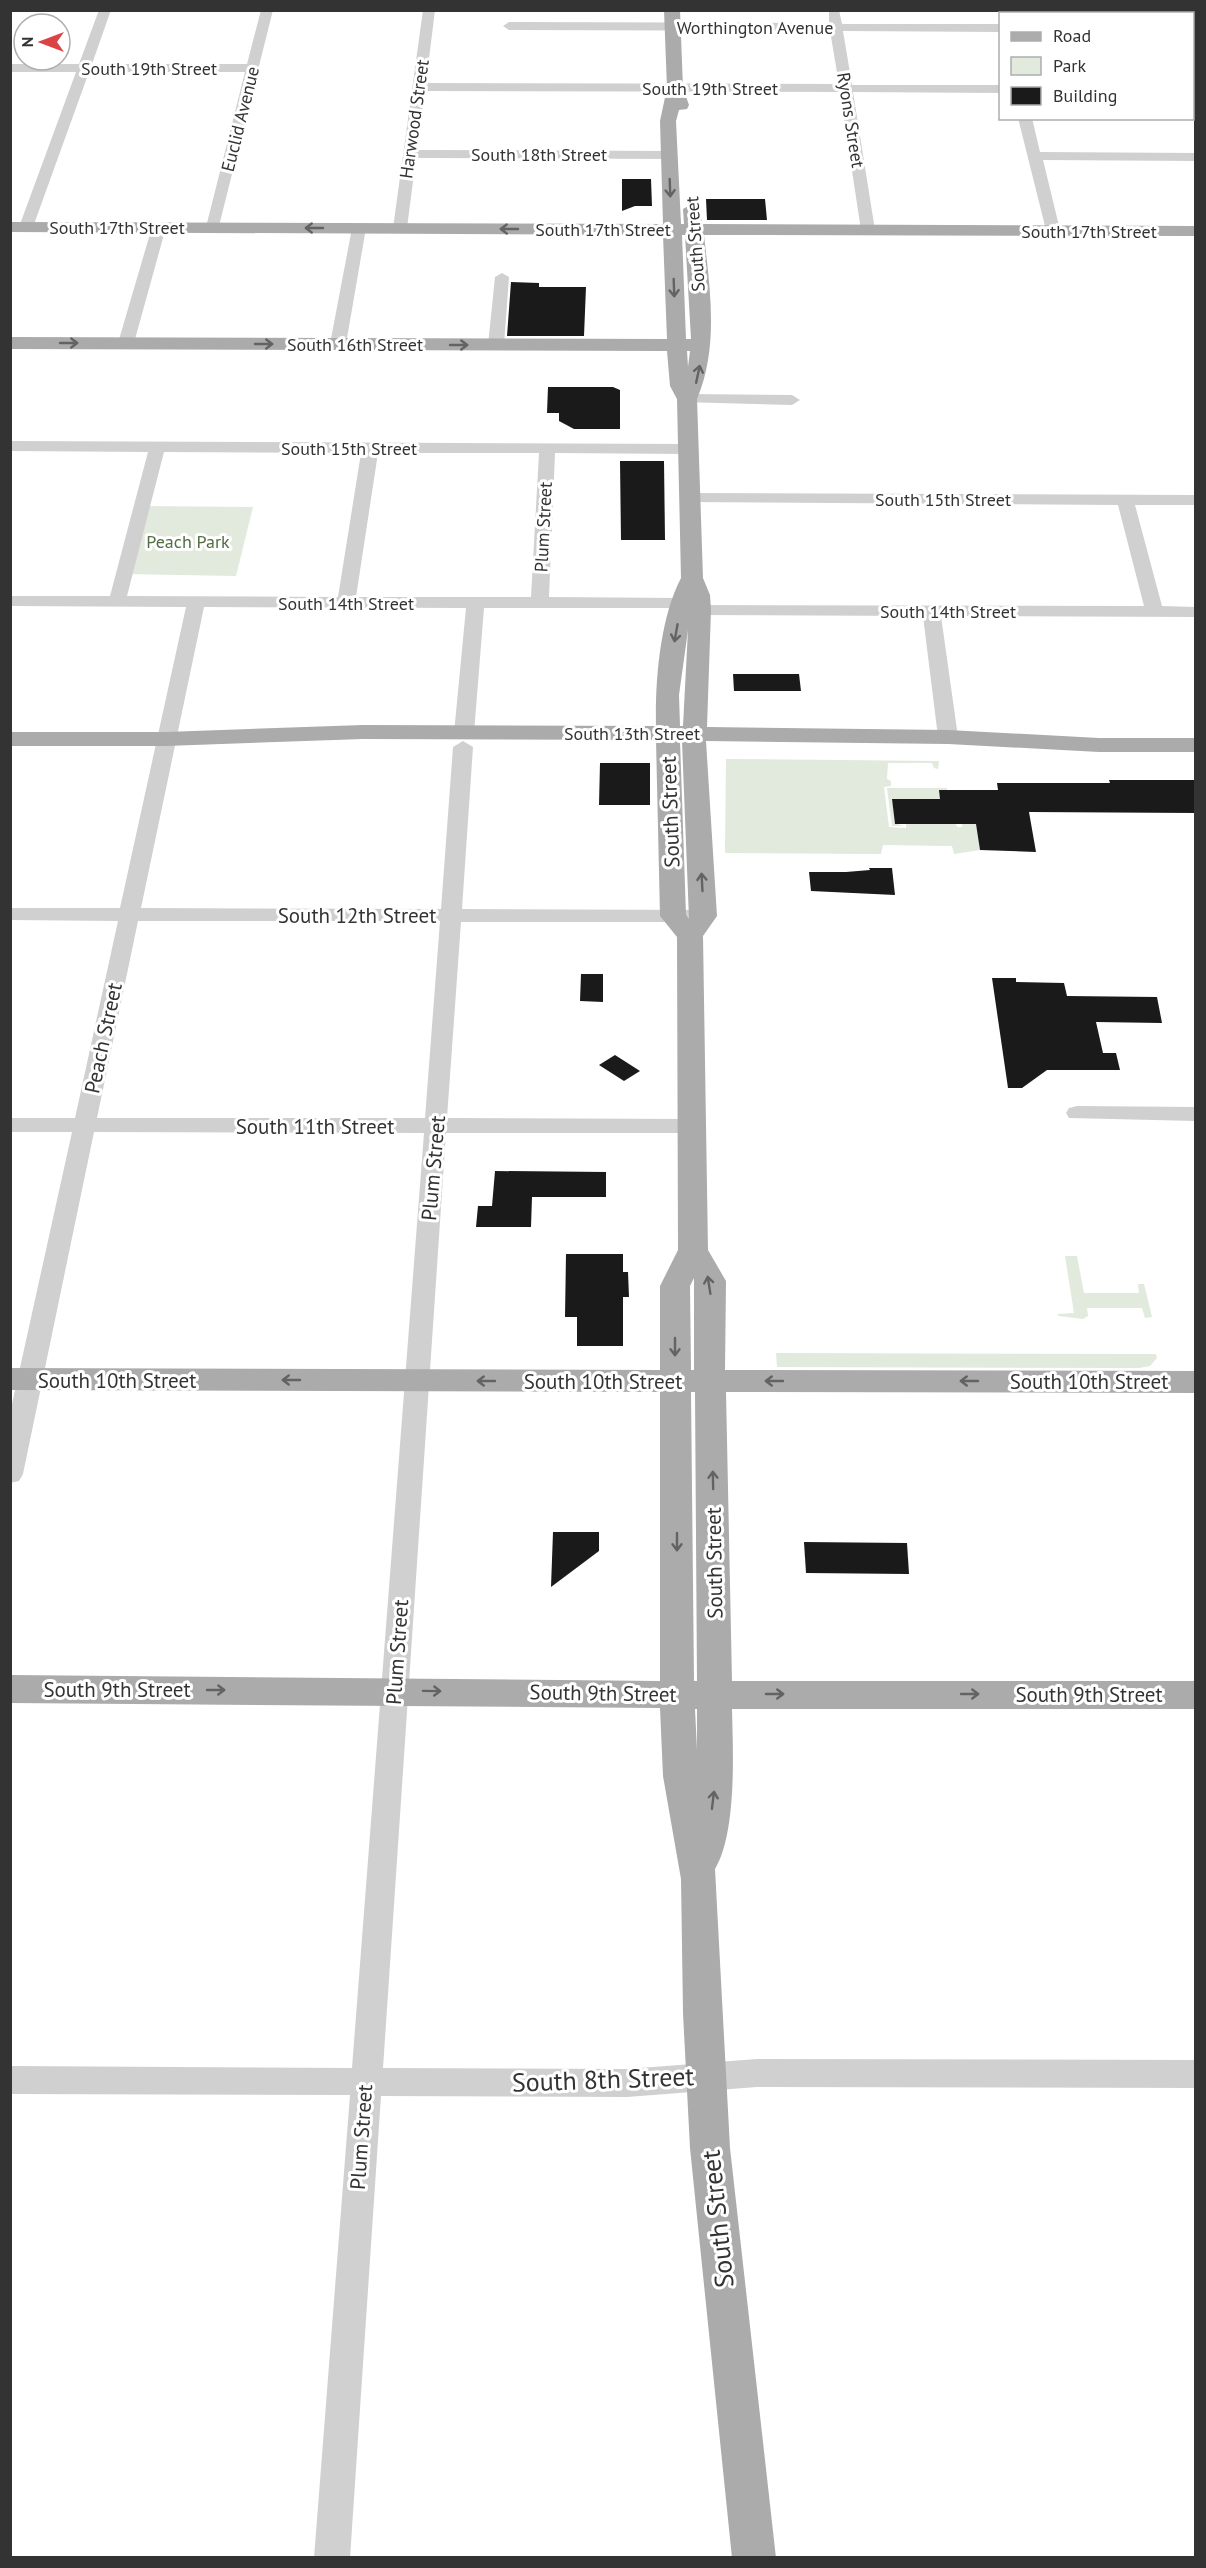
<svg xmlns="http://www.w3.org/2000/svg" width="1206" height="2568" font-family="'PT Sans',sans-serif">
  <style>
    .green { fill: #e2e9dd }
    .building { fill: #1a1a1a }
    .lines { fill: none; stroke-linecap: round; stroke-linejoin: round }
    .minor { fill: #d0d0d0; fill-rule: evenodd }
    .major { fill: #ababab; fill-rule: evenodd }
    .oneway { stroke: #636363 }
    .labels { text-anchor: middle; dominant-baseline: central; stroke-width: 6; stroke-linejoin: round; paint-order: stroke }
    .far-street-label { font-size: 18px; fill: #333; stroke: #fff }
    .far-park-label { font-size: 18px; fill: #536d42; stroke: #fff }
    .street-label { font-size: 21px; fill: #333; stroke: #fff }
    .near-street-label { font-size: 26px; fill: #333; stroke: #fff }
  </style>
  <rect width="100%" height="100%" fill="#fff"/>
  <!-- green -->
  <g class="green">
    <path d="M 142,506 L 253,507 L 236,576 L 124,574 Z"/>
    <path d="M 726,759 L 939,761 L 938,769 L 934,768 L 932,763 L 888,763 L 887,779 L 891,781 L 891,786 L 884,787 L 889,827 L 906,828 L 906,824 L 956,824 L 957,827 L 962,827 L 962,824 L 976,822 L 980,850 L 954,854 L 952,846 L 883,845 L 881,854 L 725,853 Z"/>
    <path d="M 887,788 L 947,788 L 947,790 L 940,799 L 892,799 L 895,823 L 903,826 L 892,826 Z"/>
    <path d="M 1065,1256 L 1077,1256 L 1084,1293 L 1139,1293 L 1138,1284 L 1144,1284 L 1152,1317 L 1145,1318 L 1142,1308 L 1087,1308 L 1088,1316 L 1083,1319 L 1059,1316 L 1057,1314 L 1074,1313 Z"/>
    <path d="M 776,1353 L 1156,1354 L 1157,1358 L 1150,1366 L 1139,1368 L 777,1367 Z"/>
  </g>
  <!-- building -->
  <g class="building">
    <path d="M 622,179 L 651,179 L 652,206 L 635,206 L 622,211 Z"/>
    <path d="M 706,199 L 765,199 L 767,220 L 707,220 Z"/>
    <path d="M 511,282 L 539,283 L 539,287 L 586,287 L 584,336 L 507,336 Z"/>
    <path d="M 548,387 L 613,387 L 620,390 L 620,429 L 574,429 L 559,421 L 559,413 L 547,413 Z"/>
    <path d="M 620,461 L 664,461 L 665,540 L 621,540 Z"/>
    <path d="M 733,674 L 799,674 L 801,691 L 734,691 Z"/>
    <path d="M 600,763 L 650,763 L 650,805 L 599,805 Z"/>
    <path d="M 1109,780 L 1196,780 L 1196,813 L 1029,812 L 1036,852 L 980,850 L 976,824 L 895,824 L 892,799 L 940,799 L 939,790 L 998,790 L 997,783 L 1110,783 Z"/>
    <path d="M 869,868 L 892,868 L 895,895 L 811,891 L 809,872 L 846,872 L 870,870 Z"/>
    <path d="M 581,974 L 603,974 L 603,1002 L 580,1001 Z"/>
    <path d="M 992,978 L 1016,978 L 1016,982 L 1064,983 L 1067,996 L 1157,997 L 1162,1023 L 1096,1022 L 1103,1053 L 1116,1053 L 1120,1070 L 1047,1070 L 1022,1088 L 1008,1088 Z"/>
    <path d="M 615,1055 L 640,1071 L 624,1081 L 599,1065 Z"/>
    <path d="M 495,1171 L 606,1172 L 606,1197 L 532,1197 L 531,1227 L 476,1227 L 478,1206 L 492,1206 Z"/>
    <path d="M 566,1254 L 623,1254 L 623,1272 L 628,1272 L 629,1297 L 623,1297 L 623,1346 L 577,1346 L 577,1317 L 565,1317 Z"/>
    <path d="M 553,1532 L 599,1532 L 599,1551 L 551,1587 Z"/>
    <path d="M 804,1542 L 907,1543 L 909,1574 L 806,1573 Z"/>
  </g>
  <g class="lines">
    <!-- minor -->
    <g class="minor">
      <path d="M 99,10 L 111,10 L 92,64 L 247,64 L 261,10 L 273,10 L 218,230 L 208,230 L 206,227 L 245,72 L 89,72 L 33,227 L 26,231 L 19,227 L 76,72 L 10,72 L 10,64 L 79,64 Z"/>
      <path d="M 423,10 L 435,10 L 426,83 L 839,84 L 830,31 L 509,30 L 503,26 L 509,22 L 829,23 L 829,10 L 839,10 L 842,24 L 1000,24 L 1000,32 L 843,31 L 852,85 L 1000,85 L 1000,93 L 853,92 L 875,230 L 868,234 L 861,230 L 840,92 L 425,91 L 417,150 L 669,151 L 676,155 L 669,159 L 416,158 L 407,228 L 400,232 L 393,228 Z"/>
      <path d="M 1152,10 L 1164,10 L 1165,14 L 1153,14 Z"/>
      <rect x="1192" y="86" width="4" height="8"/>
      <path d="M 1018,118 L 1032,118 L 1040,152 L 1196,153 L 1196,161 L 1043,160 L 1060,230 L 1053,234 L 1046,230 Z"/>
      <path d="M 159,223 L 166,227 L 134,343 L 132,346 L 120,346 L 118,343 L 152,227 Z"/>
      <path d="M 359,224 L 366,228 L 346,344 L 338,349 L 330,344 L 352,228 Z"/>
      <path d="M 502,273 L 509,277 L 504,345 L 496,350 L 488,345 L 495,277 Z"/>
      <path d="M 687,394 L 792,395 L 800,400 L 792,405 L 681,402 L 679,399 Z"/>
      <path d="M 10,441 L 688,444 L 696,449 L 688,454 L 555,453 L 549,597 L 681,598 L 690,603 L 681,608 L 484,608 L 474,733 L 471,737 L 457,737 L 454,733 L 466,608 L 204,607 L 141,908 L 441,909 L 453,747 L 463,741 L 473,747 L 462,909 L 704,910 L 711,912 L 714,916 L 711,920 L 704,922 L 461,922 L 447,1118 L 692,1119 L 700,1121 L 703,1126 L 700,1131 L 692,1133 L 446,1133 L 383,2068 L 627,2069 L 757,2059 L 1196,2060 L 1196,2088 L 757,2087 L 627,2097 L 381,2096 L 350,2558 L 314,2558 L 350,2095 L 10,2094 L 10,2066 L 352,2068 L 424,1133 L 94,1132 L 23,1474 L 19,1481 L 10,1483 L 10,1413 L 72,1132 L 10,1132 L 10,1118 L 75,1118 L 118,921 L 10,920 L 10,908 L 120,908 L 186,607 L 10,606 L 10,596 L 110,596 L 148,452 L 10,451 ZM 164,452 L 361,453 L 338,597 L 127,596 ZM 378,453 L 539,453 L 531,597 L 356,597 ZM 138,921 L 440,921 L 425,1118 L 97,1118 Z"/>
      <path d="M 691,493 L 1196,495 L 1196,505 L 1135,505 L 1162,606 L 1196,607 L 1196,617 L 941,616 L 958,737 L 948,743 L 938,737 L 923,616 L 700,615 L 691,610 L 700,605 L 1144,606 L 1118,505 L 685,502 L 683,498 L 685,494 Z"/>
      <path d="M 1077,1106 L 1196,1107 L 1196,1121 L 1069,1118 L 1066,1113 L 1069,1108 Z"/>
    </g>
    <!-- major -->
    <path class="major" d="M 664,10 L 680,10 L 683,88 L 689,105 L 687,109 L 679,110 L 676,121 L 681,224 L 684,224 L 683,209 L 692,204 L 701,209 L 702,224 L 1196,226 L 1196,236 L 704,235 C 710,289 719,347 697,399 L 703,578 L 710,595 L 711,610 L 707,727 L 948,730 L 1099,738 L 1196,738 L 1196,752 L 1099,752 L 948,744 L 706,741 L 717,916 L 703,936 L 708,1250 L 726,1281 L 725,1370 L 1196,1371 L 1196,1393 L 726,1392 L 732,1681 L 1196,1681 L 1196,1709 L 732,1709 C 733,1751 737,1832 715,1869 L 730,2148 L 776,2558 L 732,2558 L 690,2148 L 683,2013 L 681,1879 L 663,1776 L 660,1708 L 10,1703 L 10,1675 L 660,1681 L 660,1392 L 10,1390 L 10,1368 L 660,1370 L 660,1286 L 678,1250 L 677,937 L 660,916 L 656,740 L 363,739 L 166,746 L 10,746 L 10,732 L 166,732 L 363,725 L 656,726 C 655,681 660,618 681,578 L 677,399 L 670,386 L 667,351 L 10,349 L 10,337 L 667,339 L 663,235 L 10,232 L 10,222 L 663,224 L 660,121 L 667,88 ZM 682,235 L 685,235 L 691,339 L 686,339 ZM 687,351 L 690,351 L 688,367 ZM 688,630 L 683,726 L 680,726 L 679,695 ZM 680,741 L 682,741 L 689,919 L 686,915 ZM 694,1278 L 694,1370 L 691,1370 L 690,1286 ZM 691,1392 L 695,1392 L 697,1681 L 694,1681 ZM 695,1709 L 697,1709 L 697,1750 Z"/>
  </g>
  <!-- one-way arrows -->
  <defs><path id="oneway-shaft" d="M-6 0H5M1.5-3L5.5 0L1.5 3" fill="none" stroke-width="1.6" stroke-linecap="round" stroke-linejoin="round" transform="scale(1.5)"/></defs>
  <g class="oneway">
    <use href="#oneway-shaft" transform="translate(670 188) rotate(88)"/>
    <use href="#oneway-shaft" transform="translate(314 228) rotate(-180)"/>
    <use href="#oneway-shaft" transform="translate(509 229) rotate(-180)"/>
    <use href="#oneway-shaft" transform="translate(674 288) rotate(88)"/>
    <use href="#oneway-shaft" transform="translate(69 343)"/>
    <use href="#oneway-shaft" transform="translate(264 344)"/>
    <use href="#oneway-shaft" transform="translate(459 345)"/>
    <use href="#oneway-shaft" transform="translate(698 374) rotate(-78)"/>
    <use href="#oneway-shaft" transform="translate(676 633) rotate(100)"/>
    <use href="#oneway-shaft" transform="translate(702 882) rotate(-93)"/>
    <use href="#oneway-shaft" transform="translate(709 1285) rotate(-99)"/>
    <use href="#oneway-shaft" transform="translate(675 1347) rotate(90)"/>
    <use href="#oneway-shaft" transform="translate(291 1380) rotate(-180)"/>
    <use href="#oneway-shaft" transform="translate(486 1381) rotate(-180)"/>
    <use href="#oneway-shaft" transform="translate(774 1381) rotate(180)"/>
    <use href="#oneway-shaft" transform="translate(969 1381) rotate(-180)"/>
    <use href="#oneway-shaft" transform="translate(713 1480) rotate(-91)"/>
    <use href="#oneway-shaft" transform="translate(677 1542) rotate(90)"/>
    <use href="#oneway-shaft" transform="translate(216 1690)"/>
    <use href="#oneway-shaft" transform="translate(432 1691) rotate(1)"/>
    <use href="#oneway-shaft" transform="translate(775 1694)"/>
    <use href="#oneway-shaft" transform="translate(970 1694)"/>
    <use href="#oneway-shaft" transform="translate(713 1800) rotate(-83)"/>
  </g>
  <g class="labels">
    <!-- far-street labels -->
    <g class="far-street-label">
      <text x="755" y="27">Worthington Avenue</text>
      <text x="149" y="68">South 19th Street</text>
      <text x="710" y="88">South 19th Street</text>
      <text transform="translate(240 119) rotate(-76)">Euclid Avenue</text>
      <text transform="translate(414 119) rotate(-82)">Harwood Street</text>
      <text transform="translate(851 120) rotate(81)">Ryons Street</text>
      <text x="539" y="154">South 18th Street</text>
      <text x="117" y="227">South 17th Street</text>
      <text x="603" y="229">South 17th Street</text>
      <text x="1089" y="231">South 17th Street</text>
      <text transform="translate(695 244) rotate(-94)">South Street</text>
      <text x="355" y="344">South 16th Street</text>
      <text x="349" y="448">South 15th Street</text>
      <text x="943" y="499">South 15th Street</text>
      <text transform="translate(543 527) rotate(-87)">Plum Street</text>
      <text x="346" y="603">South 14th Street</text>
      <text x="948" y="611">South 14th Street</text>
      <text x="632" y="733">South 13th Street</text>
    </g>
    <!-- far-park labels -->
    <g class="far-park-label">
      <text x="188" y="541">Peach Park</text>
    </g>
    <!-- street labels -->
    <g class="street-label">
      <text transform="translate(670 812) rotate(-92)">South Street</text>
      <text x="357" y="915">South 12th Street</text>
      <text transform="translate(103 1038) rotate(-78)">Peach Street</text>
      <text x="315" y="1126">South 11th Street</text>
      <text transform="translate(433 1168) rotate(-85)">Plum Street</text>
      <text x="117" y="1380">South 10th Street</text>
      <text x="603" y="1381">South 10th Street</text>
      <text x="1089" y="1381">South 10th Street</text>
      <text transform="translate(714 1563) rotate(-91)">South Street</text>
      <text transform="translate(397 1652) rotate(-86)">Plum Street</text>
      <text x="117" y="1689">South 9th Street</text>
      <text transform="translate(603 1693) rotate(1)">South 9th Street</text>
      <text x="1089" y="1694">South 9th Street</text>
      <text transform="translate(361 2137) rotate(-86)">Plum Street</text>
    </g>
    <!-- near-street labels -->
    <g class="near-street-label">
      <text transform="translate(603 2079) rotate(-2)">South 8th Street</text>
      <text transform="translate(717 2219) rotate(-96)">South Street</text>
    </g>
  </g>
  <!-- border -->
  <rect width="1206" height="2568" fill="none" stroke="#333333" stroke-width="24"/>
  <!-- legend -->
  <rect x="999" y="12" width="195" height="108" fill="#ffffff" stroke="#adadad" stroke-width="1.5"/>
  <rect x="1011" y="32" width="30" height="9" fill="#ababab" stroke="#adadad" stroke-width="1.5"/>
  <text x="1053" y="42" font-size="18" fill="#333333">Road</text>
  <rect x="1011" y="57" width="30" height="18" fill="#e2e9dd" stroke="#adadad" stroke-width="1.5"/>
  <text x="1053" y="72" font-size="18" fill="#333333">Park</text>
  <rect x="1011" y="87" width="30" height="18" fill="#1a1a1a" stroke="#adadad" stroke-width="1.5"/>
  <text x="1053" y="102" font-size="18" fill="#333333">Building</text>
  <!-- north arrow -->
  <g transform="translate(42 42) rotate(270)"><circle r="28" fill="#ffffff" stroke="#adadad" stroke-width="1.5"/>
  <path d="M0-4.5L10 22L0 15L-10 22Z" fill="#da4446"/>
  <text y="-9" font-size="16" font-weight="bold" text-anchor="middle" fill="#333333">N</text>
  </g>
</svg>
